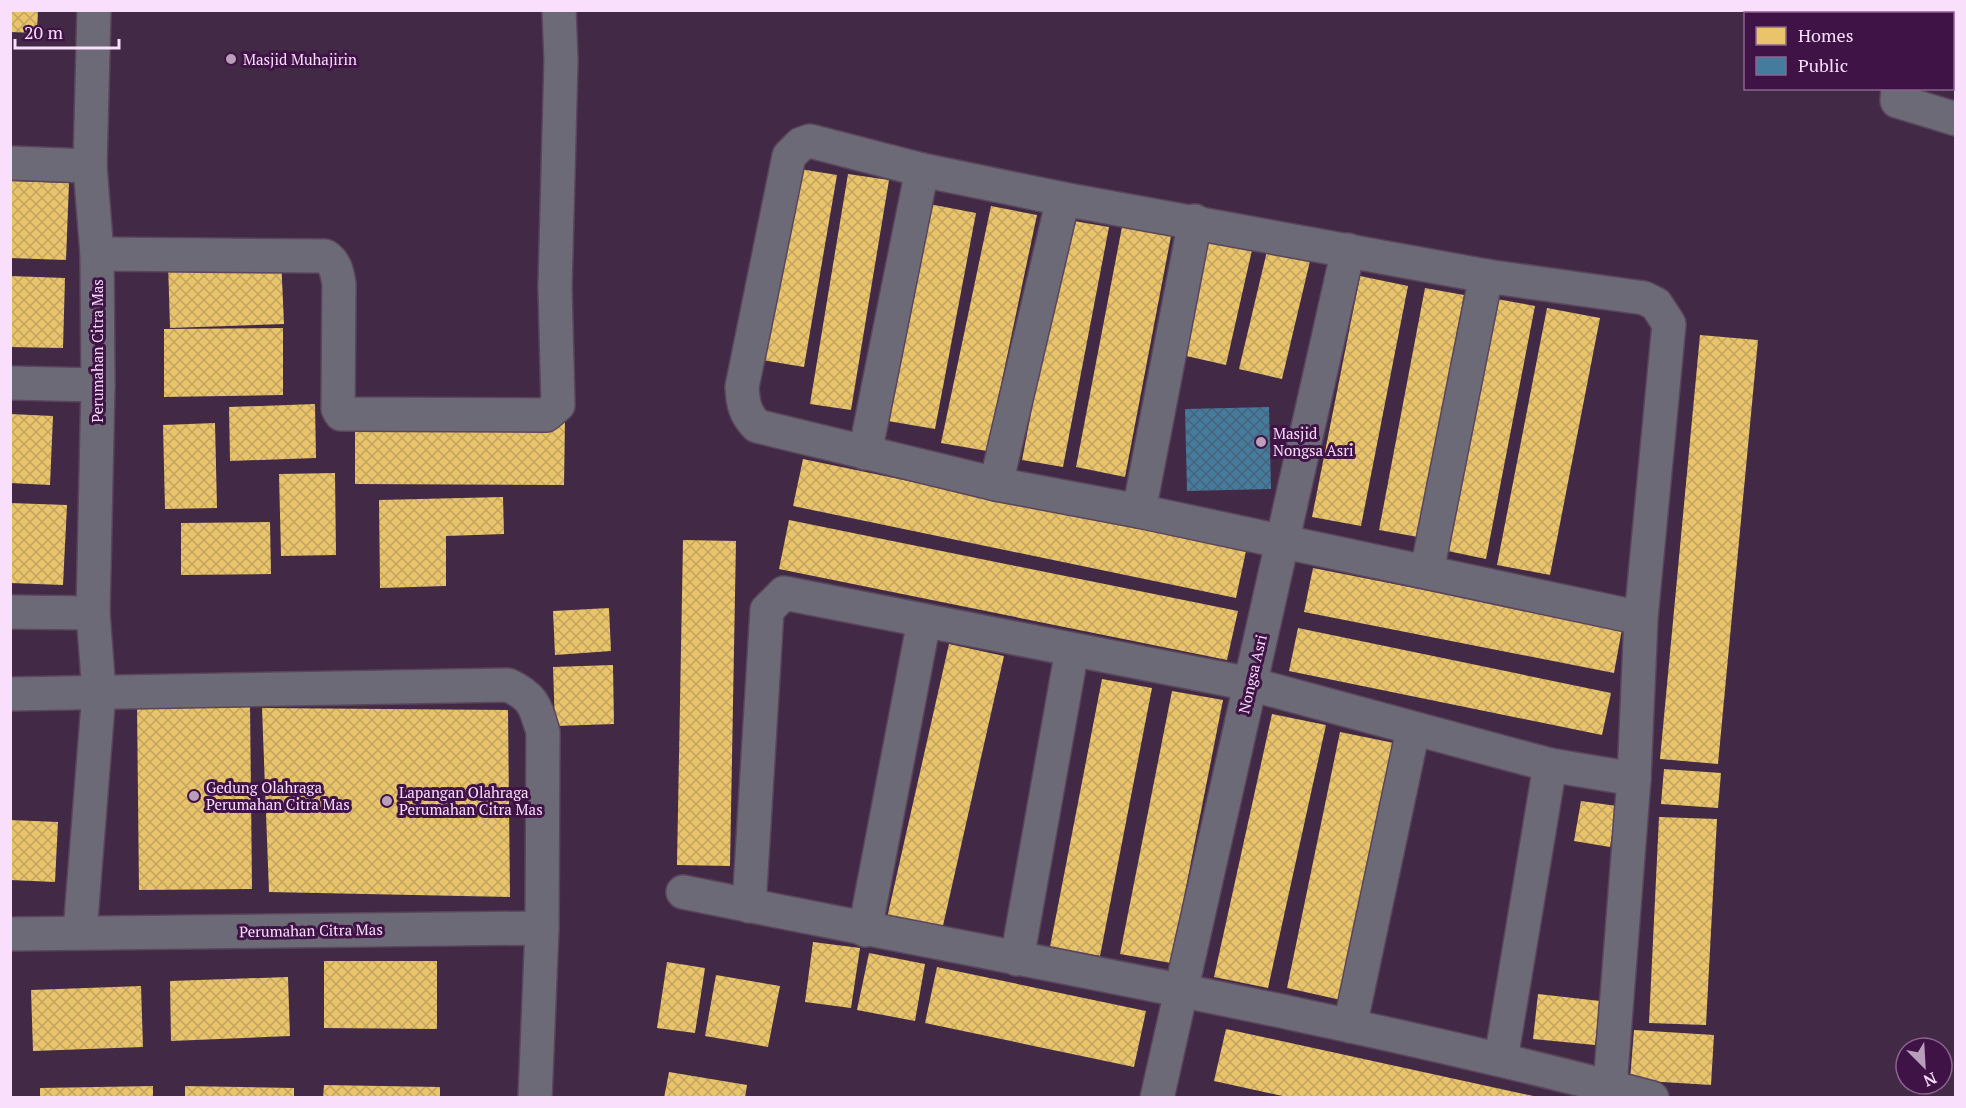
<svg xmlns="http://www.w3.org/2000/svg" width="1966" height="1108" font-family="'PT Serif',serif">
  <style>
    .homes { fill: url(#homes-cross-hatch) }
    .public { fill: url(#public-cross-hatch) }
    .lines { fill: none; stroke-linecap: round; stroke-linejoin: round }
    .minor-casing { stroke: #5a455c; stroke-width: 36 }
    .minor { stroke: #6c6a77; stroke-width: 33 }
    .poi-dot { fill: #ba9fbd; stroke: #3f1345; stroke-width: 2 }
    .labels { text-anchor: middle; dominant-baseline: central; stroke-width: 6; stroke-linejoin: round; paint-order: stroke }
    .poi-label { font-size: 15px; fill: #fadffd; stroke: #3f1345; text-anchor: start }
    .street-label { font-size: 15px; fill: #fadffd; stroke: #3f1345 }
  </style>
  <defs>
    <pattern id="homes-cross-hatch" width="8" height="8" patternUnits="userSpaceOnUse" patternTransform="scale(1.5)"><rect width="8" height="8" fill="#e9c46a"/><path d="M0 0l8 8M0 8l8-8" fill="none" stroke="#c2a462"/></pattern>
    <pattern id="public-cross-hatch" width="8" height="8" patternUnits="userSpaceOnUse" patternTransform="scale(1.5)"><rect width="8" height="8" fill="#457b9d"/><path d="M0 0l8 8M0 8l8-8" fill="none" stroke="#486279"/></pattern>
  </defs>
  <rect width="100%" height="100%" fill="#422945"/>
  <!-- homes -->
  <g class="homes">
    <path d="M 10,10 L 38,10 L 37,33 L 10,32 Z"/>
    <path d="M 794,168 L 837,175 L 804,367 L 762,360 Z"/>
    <path d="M 848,174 L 889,180 L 851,410 L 810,404 Z"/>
    <path d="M 10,181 L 69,183 L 66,260 L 10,258 Z"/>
    <path d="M 929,204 L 976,213 L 935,429 L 888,421 Z"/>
    <path d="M 991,206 L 1037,215 L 987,451 L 941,443 Z"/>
    <path d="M 1068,220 L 1109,227 L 1063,467 L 1022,460 Z"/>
    <path d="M 1122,227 L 1171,236 L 1125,477 L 1076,467 Z"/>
    <path d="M 1208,240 L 1252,250 L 1226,365 L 1182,355 Z"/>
    <path d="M 1267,251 L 1310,261 L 1282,379 L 1239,369 Z"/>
    <path d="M 281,258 L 284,324 L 170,328 L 168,262 Z"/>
    <path d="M 10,276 L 65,278 L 63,348 L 10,347 Z"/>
    <path d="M 1360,276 L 1408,286 L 1361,526 L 1312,517 Z"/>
    <path d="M 1425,288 L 1464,295 L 1418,537 L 1379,530 Z"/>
    <path d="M 1491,298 L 1535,306 L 1486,559 L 1443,550 Z"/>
    <path d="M 1547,308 L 1600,318 L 1550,575 L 1497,565 Z"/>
    <path d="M 283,328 L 283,395 L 164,397 L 164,329 Z"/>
    <path d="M 1700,335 L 1758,340 L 1718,764 L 1660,759 Z"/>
    <path d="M 315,404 L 316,458 L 230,461 L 229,407 Z"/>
    <path d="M 10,414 L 53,416 L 50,485 L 10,483 Z"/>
    <path d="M 355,418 L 565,420 L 564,485 L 355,484 Z"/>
    <path d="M 215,423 L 217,508 L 165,509 L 163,425 Z"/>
    <path d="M 803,459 L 1246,551 L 1236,598 L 793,506 Z"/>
    <path d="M 335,473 L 336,555 L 281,556 L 279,474 Z"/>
    <path d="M 503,497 L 504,534 L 446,536 L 446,586 L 380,588 L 379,500 Z"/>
    <path d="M 10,503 L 67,505 L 63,585 L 10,583 Z"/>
    <path d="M 789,520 L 1238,611 L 1227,660 L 779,569 Z"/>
    <path d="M 270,522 L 271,574 L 181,575 L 181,523 Z"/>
    <path d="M 683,540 L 736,541 L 730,866 L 677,865 Z"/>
    <path d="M 1313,568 L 1622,629 L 1614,673 L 1304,612 Z"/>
    <path d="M 609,608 L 611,651 L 555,655 L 553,611 Z"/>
    <path d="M 1298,628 L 1611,693 L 1602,735 L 1289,671 Z"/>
    <path d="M 949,644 L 1004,656 L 942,930 L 887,918 Z"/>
    <path d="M 613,665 L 614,724 L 555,726 L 553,667 Z"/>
    <path d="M 1102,679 L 1152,688 L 1100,956 L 1050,947 Z"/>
    <path d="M 1172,691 L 1223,700 L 1171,963 L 1120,954 Z"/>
    <path d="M 137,703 L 250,703 L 252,889 L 139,890 Z"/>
    <path d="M 262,708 L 508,710 L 510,897 L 269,892 Z"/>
    <path d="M 1272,714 L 1326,725 L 1268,988 L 1214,977 Z"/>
    <path d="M 1340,732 L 1394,743 L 1341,1000 L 1287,988 Z"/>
    <path d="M 1664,769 L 1721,773 L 1718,808 L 1661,804 Z"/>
    <path d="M 1581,801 L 1617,806 L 1610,847 L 1574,841 Z"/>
    <path d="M 1659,817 L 1717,819 L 1706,1025 L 1649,1023 Z"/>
    <path d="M 10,820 L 58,822 L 55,882 L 10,880 Z"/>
    <path d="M 813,942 L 860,948 L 851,1008 L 805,1002 Z"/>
    <path d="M 869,953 L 925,964 L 915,1021 L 857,1010 Z"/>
    <path d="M 324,961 L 437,961 L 437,1029 L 324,1028 Z"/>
    <path d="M 667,962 L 705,968 L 695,1033 L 657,1028 Z"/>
    <path d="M 937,967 L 1146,1011 L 1134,1067 L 925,1023 Z"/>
    <path d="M 716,975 L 780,986 L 768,1047 L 705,1036 Z"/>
    <path d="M 288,977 L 290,1036 L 171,1041 L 170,981 Z"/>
    <path d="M 141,986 L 143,1047 L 33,1051 L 31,990 Z"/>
    <path d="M 1538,994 L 1600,1001 L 1595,1045 L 1533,1039 Z"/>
    <path d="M 1226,1029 L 1538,1097 L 1538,1098 L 1292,1098 L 1214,1081 Z"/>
    <path d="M 1634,1030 L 1714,1035 L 1711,1085 L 1630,1080 Z"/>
    <path d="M 669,1072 L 747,1085 L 745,1098 L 664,1098 Z"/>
    <path d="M 324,1085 L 440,1087 L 440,1098 L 323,1098 Z"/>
    <path d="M 153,1086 L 153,1098 L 40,1098 L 40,1088 Z"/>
    <path d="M 185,1086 L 294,1088 L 294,1098 L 185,1098 Z"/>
  </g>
  <!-- public -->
  <path class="public" d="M 1269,407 L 1271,489 L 1187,491 L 1185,409 Z"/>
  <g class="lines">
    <defs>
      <g id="minor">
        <path d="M 1904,14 L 1905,10"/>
        <path d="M 1898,88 L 1897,101 L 1956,119"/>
        <path d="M 10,163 L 90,166"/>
        <path d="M 97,254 L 325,256 C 336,263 337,273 339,284 L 338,409 L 341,414 L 546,415 L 558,405 L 555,287 L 561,60 L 559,10"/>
        <path d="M 10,383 L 98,385"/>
        <path d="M 865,453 L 922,170"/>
        <path d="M 996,484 L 1063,199"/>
        <path d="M 1139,511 L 1195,221"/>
        <path d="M 1427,571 L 1486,276"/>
        <path d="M 10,612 L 93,613"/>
        <path d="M 10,694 L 508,685 C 534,697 535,706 543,732 L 542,928 L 535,1098"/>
        <path d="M 683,892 C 1006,958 1332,1013 1652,1098"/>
        <path d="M 749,906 L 767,610 L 784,593 L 1250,684 L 1550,765 L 1634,779"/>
        <path d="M 865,930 L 924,621"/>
        <path d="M 80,932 L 99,692 L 93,613 L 98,385 L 97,254 L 90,166 L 94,10"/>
        <path d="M 10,934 L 542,928"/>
        <path d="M 1017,959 L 1072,650"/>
        <path d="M 1350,1026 L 1413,730"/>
        <path d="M 1501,1059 L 1550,765"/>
        <path d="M 1610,1086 L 1634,779 L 1641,618 L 1669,324 L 1656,304 L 1644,298 L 1486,276 L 1063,199 L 922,170 L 810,141 L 801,144 L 789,156 L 742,387 C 743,404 745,414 757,426 L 996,484 L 1139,511 L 1641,618"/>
        <path d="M 1157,1098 L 1348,250"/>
      </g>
    </defs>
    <!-- minor casing -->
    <use href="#minor" class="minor-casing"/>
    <!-- minor -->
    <use href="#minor" class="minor"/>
  </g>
  <!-- markers -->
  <g class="poi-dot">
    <circle cx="231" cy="59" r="6"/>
    <circle cx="1261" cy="442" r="6"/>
    <circle cx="194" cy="796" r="6"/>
    <circle cx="387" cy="801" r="6"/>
  </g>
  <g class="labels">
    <!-- poi labels -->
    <g class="poi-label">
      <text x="243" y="59">Masjid Muhajirin</text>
      <text x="1273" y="433">Masjid<tspan x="1273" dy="17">Nongsa Asri</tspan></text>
      <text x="206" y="787">Gedung Olahraga<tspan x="206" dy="17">Perumahan Citra Mas</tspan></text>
      <text x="399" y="792">Lapangan Olahraga<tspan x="399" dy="17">Perumahan Citra Mas</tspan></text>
    </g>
    <!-- street labels -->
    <g class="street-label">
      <text transform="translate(97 351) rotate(-90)">Perumahan Citra Mas</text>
      <text transform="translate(1252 674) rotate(-77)">Nongsa Asri</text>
      <text transform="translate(311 930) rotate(-1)">Perumahan Citra Mas</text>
    </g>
  </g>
  <!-- border -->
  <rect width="1966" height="1108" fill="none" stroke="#fadffd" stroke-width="24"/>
  <!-- legend -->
  <rect x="1744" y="12" width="210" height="78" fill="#3f1345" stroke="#8a658f" stroke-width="1.5"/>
  <rect x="1756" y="27" width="30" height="18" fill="#e9c46a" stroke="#8a658f" stroke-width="1.5"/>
  <text x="1798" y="42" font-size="18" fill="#fadffd">Homes</text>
  <rect x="1756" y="57" width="30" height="18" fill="#457b9d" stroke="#8a658f" stroke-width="1.5"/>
  <text x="1798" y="72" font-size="18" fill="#fadffd">Public</text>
  <!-- north arrow -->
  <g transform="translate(1924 1066) rotate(156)"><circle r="28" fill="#3f1345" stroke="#8a658f" stroke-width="1.5"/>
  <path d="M0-4.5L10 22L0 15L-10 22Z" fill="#ba9fbd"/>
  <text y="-9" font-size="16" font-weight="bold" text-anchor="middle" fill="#fadffd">N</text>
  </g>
  <!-- scale -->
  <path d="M15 39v9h104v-9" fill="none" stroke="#fadffd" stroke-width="3"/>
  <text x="24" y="39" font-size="18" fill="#fadffd" stroke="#3f1345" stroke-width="4.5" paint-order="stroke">20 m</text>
</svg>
